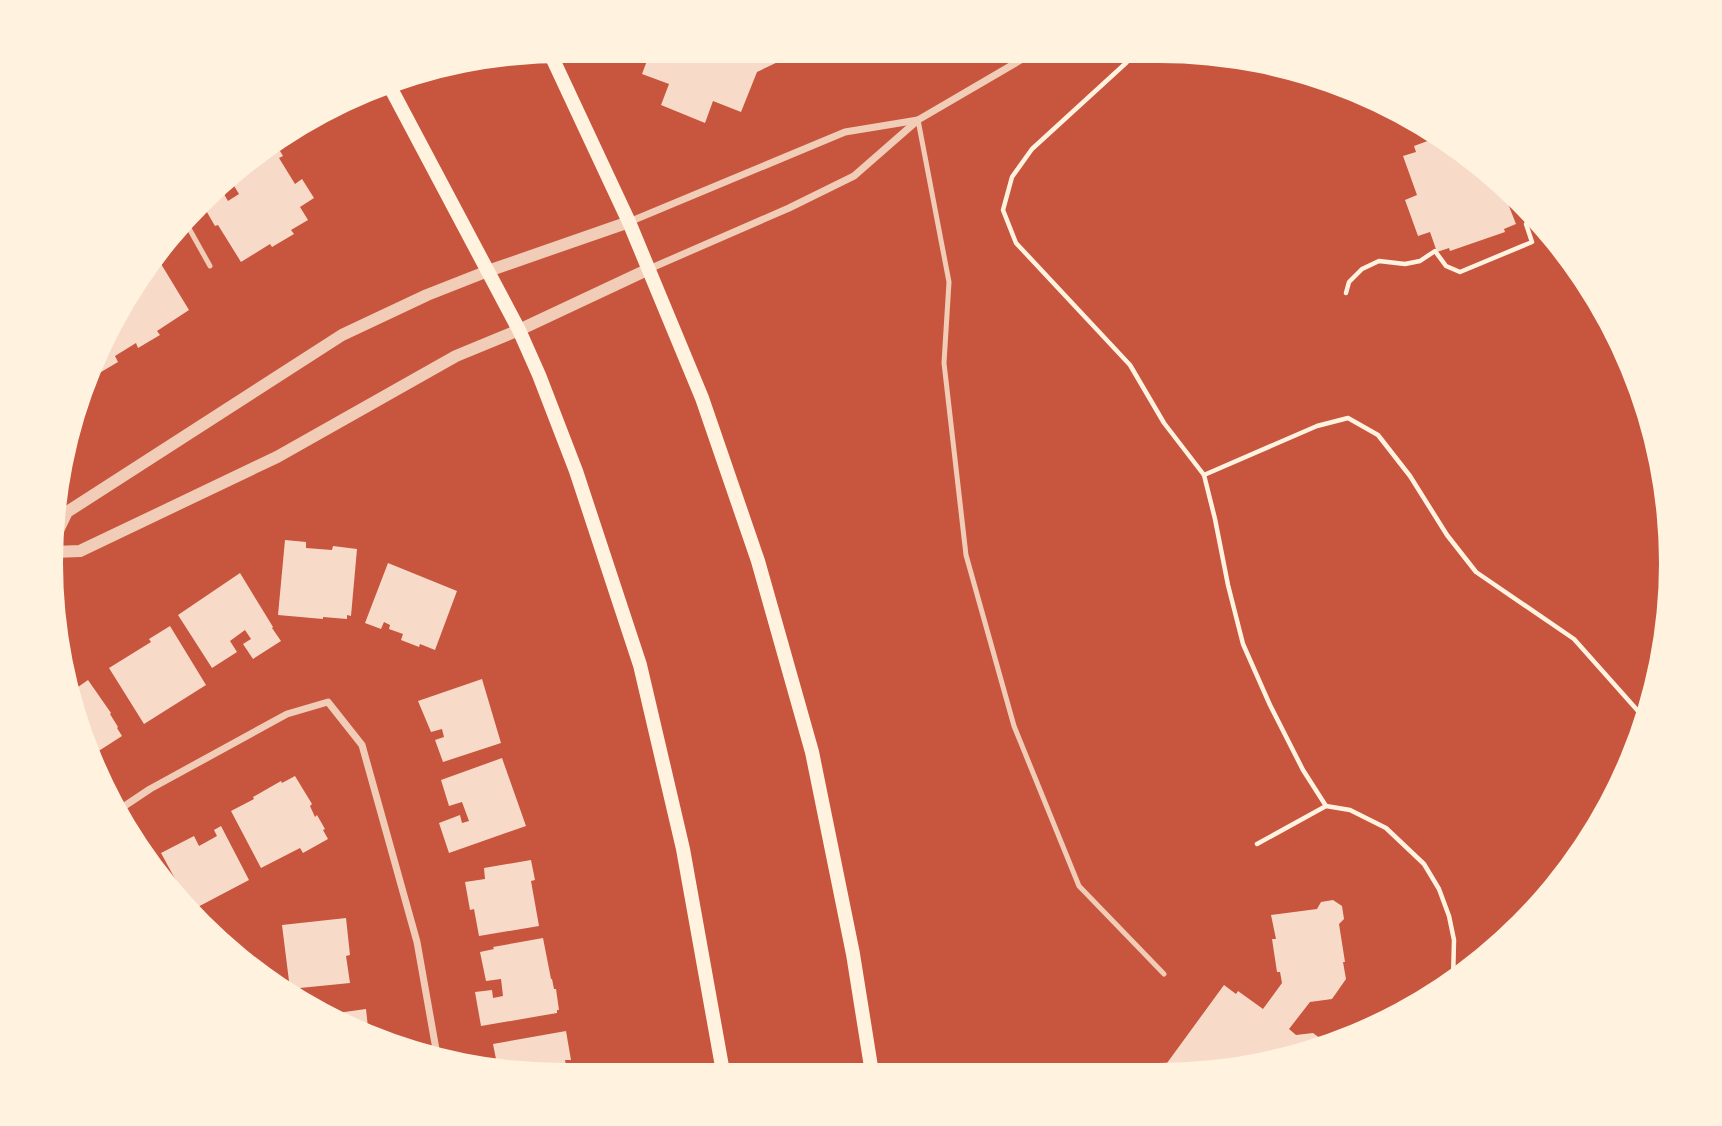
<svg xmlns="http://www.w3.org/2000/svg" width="1722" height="1126" font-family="'Work Sans',sans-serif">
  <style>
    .building { fill: #f7dbc8 }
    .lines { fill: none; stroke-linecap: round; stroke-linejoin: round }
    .path { stroke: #fff3e0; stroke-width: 4.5 }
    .service { stroke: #f1ccb7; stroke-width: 5 }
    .minor { stroke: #f1ccb7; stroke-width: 7 }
    .tertiary { stroke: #f1ccb7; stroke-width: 12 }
    .secondary { stroke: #fff3e0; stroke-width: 14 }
  </style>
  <rect width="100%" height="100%" fill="#c8553d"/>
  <!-- building -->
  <g class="building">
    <path d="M 645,51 L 679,52 L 799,52 L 757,72 L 741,112 L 713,101 L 705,123 L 661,105 L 669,84 L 642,74 L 648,58 Z"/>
    <path d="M 811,52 L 838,53 L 816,63 Z"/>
    <path d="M 1432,135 L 1496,178 L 1511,193 L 1505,196 L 1516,224 L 1504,229 L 1505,232 L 1450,251 L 1449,248 L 1437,252 L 1430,232 L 1418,236 L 1405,200 L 1417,195 L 1403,156 L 1416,152 L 1414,146 L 1433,139 Z"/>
    <path d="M 274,141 L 283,156 L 279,158 L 295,184 L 302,179 L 314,198 L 300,207 L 308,220 L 291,230 L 294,234 L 272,247 L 270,244 L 241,262 L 218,225 L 215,226 L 204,207 L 224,194 L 228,201 L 239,194 L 231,181 Z"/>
    <path d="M 155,254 L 189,310 L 157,331 L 160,335 L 138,348 L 136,343 L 115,356 L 118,362 L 96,375 L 93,369 Z"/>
    <path d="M 285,540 L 306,542 L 306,548 L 332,550 L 333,546 L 357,549 L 351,616 L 347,615 L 347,619 L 323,617 L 323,619 L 278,615 Z"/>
    <path d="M 388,563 L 457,591 L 435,650 L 420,644 L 419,647 L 401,640 L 403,634 L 389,629 L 390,625 L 384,622 L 381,629 L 365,623 Z"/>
    <path d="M 240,573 L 273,627 L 272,628 L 281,641 L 253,659 L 243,644 L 251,639 L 245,630 L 230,641 L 237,652 L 212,668 L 178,615 Z"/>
    <path d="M 170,626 L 206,685 L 144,724 L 109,668 L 151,642 L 149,639 Z"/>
    <path d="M 482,679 L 501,743 L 443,762 L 435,740 L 444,737 L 442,729 L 431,732 L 418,701 Z"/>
    <path d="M 88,680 L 111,713 L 110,714 L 118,727 L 117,728 L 122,736 L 94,754 L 68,694 Z"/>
    <path d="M 502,758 L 526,826 L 449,853 L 439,823 L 460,815 L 462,823 L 469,821 L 462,802 L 449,806 L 441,780 Z"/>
    <path d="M 295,776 L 312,804 L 310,806 L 315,817 L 317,815 L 325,829 L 323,830 L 328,839 L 303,853 L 300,848 L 261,868 L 231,811 L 254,799 L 253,797 L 281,781 L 282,783 Z"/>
    <path d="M 221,826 L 249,880 L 192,910 L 161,853 L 194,836 L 199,846 L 217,836 L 214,830 Z"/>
    <path d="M 531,860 L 535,880 L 531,881 L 539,926 L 479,936 L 474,909 L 470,910 L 465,882 L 485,879 L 484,868 Z"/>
    <path d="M 1333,900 L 1342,906 L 1344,919 L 1339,924 L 1345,962 L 1343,962 L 1346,979 L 1332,999 L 1310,1002 L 1289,1029 L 1296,1035 L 1313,1033 L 1328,1044 L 1291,1058 L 1192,1074 L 1159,1074 L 1224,985 L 1236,994 L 1238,991 L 1263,1009 L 1282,983 L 1280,972 L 1277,972 L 1272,939 L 1276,939 L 1271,915 L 1317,909 L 1321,902 Z"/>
    <path d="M 346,918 L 350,955 L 346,956 L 350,983 L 290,989 L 282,925 Z"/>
    <path d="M 543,938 L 551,979 L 552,979 L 554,989 L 556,989 L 559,1010 L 557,1010 L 557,1013 L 481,1026 L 475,992 L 492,990 L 493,998 L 503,996 L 501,979 L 486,981 L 480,952 L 494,949 L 493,947 Z"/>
    <path d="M 366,1009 L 369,1037 L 330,1014 Z"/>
    <path d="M 566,1031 L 571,1060 L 565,1060 L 567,1071 L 495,1071 L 494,1060 L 496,1059 L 493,1044 Z"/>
  </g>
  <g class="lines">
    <!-- path -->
    <g class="path">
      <path d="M 1133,55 L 1126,63 L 1032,149 L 1012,177 L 1003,210 L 1016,243 L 1130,365 L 1164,423 L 1204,475 L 1215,519 L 1228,585 L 1243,644 L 1270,705 L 1303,770 L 1326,806 L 1257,844"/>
      <path d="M 1346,293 L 1349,282 L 1362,269 L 1379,261 L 1405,264 L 1420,261 L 1435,251 L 1446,266 L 1460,272 L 1532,242 L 1526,224 L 1532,216"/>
      <path d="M 1204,475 L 1317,426 L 1348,418 L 1378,435 L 1410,476 L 1447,535 L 1476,572 L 1574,639 L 1646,720"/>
      <path d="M 1326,806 L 1350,810 L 1386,828 L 1424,864 L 1439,889 L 1449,916 L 1454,940 L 1453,981"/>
    </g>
    <!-- service -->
    <g class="service">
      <path d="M 918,120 L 949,282 L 944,363 L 966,555 L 1014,726 L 1079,886 L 1164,974"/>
      <path d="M 186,223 L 210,266"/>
    </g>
    <!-- minor -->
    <g class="minor">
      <path d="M 629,222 L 845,132 L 918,120"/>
      <path d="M 649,269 L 789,208 L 854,176 L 918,120 L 1031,54"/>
      <path d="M 120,809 L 150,789 L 287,714 L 328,702 L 362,745 L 417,942 L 437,1055"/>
    </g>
    <!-- tertiary -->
    <g class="tertiary">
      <path d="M 53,541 L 67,512 L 342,335 L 427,295 L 488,271 L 629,222"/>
      <path d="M 54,552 L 80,551 L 277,457 L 456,356 L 519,330 L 649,269"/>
    </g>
    <!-- secondary -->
    <g class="secondary">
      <path d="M 550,53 L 629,222 L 702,398 L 758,561 L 812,752 L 853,954 L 872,1073"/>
      <path d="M 388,83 L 519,330 L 539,375 L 576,471 L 640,665 L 683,849 L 723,1072"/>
    </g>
  </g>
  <!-- crop -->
  <path d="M0 0H1722V1126H0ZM563 63H1159A500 500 0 0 1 1659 563V563A500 500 0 0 1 1159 1063H563A500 500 0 0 1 63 563V563A500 500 0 0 1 563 63Z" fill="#fff3e0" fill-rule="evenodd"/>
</svg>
